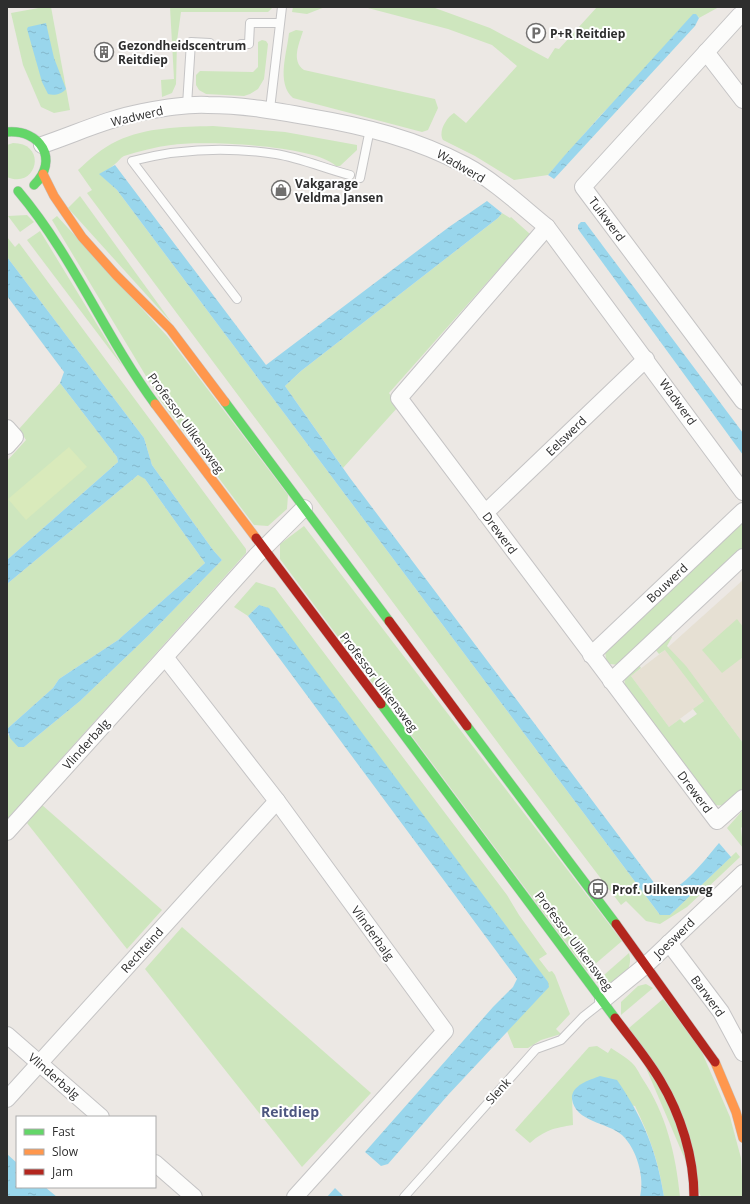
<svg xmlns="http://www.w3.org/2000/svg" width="750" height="1204" font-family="'Open Sans',sans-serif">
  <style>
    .education { fill: #e6e0d3 }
    .grass { fill: #cee6be }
    .pitch { fill: #d9eabb }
    .water { fill: url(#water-ripples) }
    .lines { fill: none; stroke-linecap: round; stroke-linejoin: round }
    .lane-casing { stroke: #c5c4c5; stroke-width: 10 }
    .street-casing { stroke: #c5c4c5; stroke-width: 18 }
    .fast-casing { stroke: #c5c4c5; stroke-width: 10 }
    .slow-casing { stroke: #c5c4c5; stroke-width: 10 }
    .jam-casing { stroke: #c5c4c5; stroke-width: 10 }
    .lane { stroke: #fcfcfb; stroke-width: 8 }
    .street { stroke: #fcfcfb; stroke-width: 16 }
    .fast { stroke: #63d668; stroke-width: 9 }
    .slow { stroke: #ff974d; stroke-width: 9 }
    .jam { stroke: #b3261e; stroke-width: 9 }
    .labels { text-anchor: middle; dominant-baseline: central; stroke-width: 4; stroke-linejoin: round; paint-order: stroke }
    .poi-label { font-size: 12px; font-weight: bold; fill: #2e2e2e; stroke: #fff; text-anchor: start }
    .street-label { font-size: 12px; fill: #2e2e2e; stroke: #fff }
    .quarter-label { font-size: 14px; font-weight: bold; fill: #4d5680; stroke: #fff }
  </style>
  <defs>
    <pattern id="water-ripples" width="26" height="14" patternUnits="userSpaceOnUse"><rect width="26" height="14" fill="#99d6ec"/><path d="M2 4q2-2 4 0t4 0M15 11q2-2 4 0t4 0" fill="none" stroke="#84b8cb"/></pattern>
  </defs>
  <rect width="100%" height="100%" fill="#ece8e4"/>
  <!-- education -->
  <path class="education" d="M 743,580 L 743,743 L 709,697 L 669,727 L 631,676 L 665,650 Z"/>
  <!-- grass -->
  <g class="grass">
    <path d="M 44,7 L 51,7 L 70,110 L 54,113 L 41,107 L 23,65 L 11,13 Z"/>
    <path d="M 170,7 L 273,7 L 268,12 L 181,12 L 177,41 L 176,84 L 172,93 L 162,97 L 161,80 L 174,79 Z"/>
    <path d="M 293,7 L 325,7 L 307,14 L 292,12 Z"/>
    <path d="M 364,7 L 435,8 L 490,28 L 548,59 L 555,48 L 559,49 L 597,7 L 719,7 L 699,18 L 698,16 L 600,116 L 548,175 L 514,180 L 475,156 L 443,140 C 438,132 446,118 454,113 L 466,123 L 517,66 L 492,45 L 448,29 Z"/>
    <path d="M 296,30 L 303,31 C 299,44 291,61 304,70 L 435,99 L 438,108 L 428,130 L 422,132 L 293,98 C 276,83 287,53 289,33 Z"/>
    <path d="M 262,40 L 266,41 L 268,44 L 264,79 L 258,89 L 250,94 L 244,96 L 206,94 L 199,90 L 196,85 L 196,75 L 200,71 L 253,72 L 258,67 L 258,42 Z"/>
    <path d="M 213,126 L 285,132 L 357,145 L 357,150 L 340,166 L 336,166 C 315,145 201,140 171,145 C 156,147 139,151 124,156 C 120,158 118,162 115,164 C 111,168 105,171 100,174 L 117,190 L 660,915 L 670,915 L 736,852 L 740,857 L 687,907 L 660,924 L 646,921 L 626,901 L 621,905 L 507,755 L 87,193 L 92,190 L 78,170 C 90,159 102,148 117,141 C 146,127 181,127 213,126 Z"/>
    <path d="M 13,143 C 48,143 37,190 7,177 L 7,145 Z"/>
    <path d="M 80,196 L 172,323 L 68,208 Z"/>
    <path d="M 502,213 L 510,218 L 511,217 L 530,234 L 389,393 L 398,407 L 343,468 L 285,386 L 301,371 L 498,218 Z"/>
    <path d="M 27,215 L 34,222 L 20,232 L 8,216 Z"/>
    <path d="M 57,216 L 168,337 L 288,495 L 287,509 L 268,526 L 254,525 L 161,401 L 52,220 Z"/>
    <path d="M 40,231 L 123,367 L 27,240 Z"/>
    <path d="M 7,237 L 15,247 L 19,243 L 246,549 L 246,553 L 7,819 L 7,733 L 18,747 L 24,747 L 80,701 L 150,634 L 222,560 L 213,550 L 152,465 L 144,438 L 7,257 Z"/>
    <path d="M 60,383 L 117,457 L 118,462 L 7,560 L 7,461 L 26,440 L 19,429 Z"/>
    <path d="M 138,475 L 142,476 L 145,479 L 205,563 L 118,640 L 59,679 L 53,688 L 7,729 L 7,584 Z"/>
    <path d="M 743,518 L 743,547 L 619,665 L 610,664 L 606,660 L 605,650 Z"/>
    <path d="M 304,526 L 622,941 L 587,971 L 280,559 L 280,544 Z"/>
    <path d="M 256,582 L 275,588 L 507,895 L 519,915 L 547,954 L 539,959 L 549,972 L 552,971 L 555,975 L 570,1014 L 556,1029 L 561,1034 L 541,1040 L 528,1048 L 514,1048 L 507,1031 L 548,987 L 259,605 L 248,616 L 234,607 Z"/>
    <path d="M 737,619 L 743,627 L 743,657 L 722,673 L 702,650 Z"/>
    <path d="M 669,634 L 672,637 L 667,646 L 686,666 L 743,743 L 743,788 C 735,796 725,810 713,804 L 626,688 C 621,676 630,671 638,663 L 641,668 L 631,676 L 669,727 L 680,719 L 684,723 L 697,714 L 693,709 L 704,701 L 665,650 L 659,654 L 654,648 Z"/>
    <path d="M 42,805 L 162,910 L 127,949 L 27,823 Z"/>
    <path d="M 743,810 L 743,826 L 741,828 L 743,848 L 727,828 Z"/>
    <path d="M 182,927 L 371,1093 L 302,1167 L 145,969 Z"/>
    <path d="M 629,953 C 635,972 614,993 596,982 Z"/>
    <path d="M 646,984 L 653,988 L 621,1015 L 621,1002 L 638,986 Z"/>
    <path d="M 663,999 L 701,1050 L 730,1117 L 741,1158 L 743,1197 L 701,1197 L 629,1028 Z"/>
    <path d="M 597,1046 L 608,1053 L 611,1048 C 618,1053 626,1057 631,1062 C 636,1066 639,1073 642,1078 C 666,1113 676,1155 680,1197 L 664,1197 C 659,1163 650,1137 635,1106 L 572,1096 L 573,1125 C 554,1128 545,1130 530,1143 L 515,1130 L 589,1047 Z"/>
  </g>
  <!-- pitch -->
  <path class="pitch" d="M 69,447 L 87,467 L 26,520 L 8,499 Z"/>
  <!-- water -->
  <g class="water">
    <path d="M 693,14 L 696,14 L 699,18 L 695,26 L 554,179 L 548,175 L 565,155 Z"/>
    <path d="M 46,23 L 54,58 L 66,89 C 62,94 54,96 48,94 L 42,82 L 27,29 L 28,27 Z"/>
    <path d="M 115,165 L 266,365 L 449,227 L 487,201 L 502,213 L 498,218 L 301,371 L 285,386 L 350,478 L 661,892 C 680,894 707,857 719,843 L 731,857 L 670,915 L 660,915 L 117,190 L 99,174 Z"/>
    <path d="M 581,222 L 585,222 L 743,433 L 743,455 L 578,229 L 578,225 Z"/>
    <path d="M 7,257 L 144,438 L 152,465 L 213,550 L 222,560 L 150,634 L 80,701 L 24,747 L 18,747 L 10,738 L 7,729 L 53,688 L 59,679 L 118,640 L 205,563 L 145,479 L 138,475 L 7,584 L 7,560 L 118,462 L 117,457 L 60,383 L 64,372 L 7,296 Z"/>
    <path d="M 259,605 L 269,608 L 548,982 L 549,987 L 448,1095 L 388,1164 L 381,1166 L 365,1152 L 493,1007 L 513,987 L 517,979 L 248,616 Z"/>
    <path d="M 600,1076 L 617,1080 C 643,1118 657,1151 664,1197 L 640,1197 C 645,1178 637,1149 622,1135 C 607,1122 575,1122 572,1099 C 571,1085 590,1080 600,1076 Z"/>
    <path d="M 7,1154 L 17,1163 L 17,1187 L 45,1187 L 57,1197 L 7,1197 Z"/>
    <path d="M 335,1188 L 344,1197 L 327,1197 Z"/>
  </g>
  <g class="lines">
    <defs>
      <g id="lane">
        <path d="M 241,44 L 249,44 L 250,23 L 279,23"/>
        <path d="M 187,105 L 191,42 L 210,43"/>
        <path d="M 270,109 L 282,7"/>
        <path d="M 360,178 L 370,129"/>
        <path d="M 237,299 L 132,161 C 178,149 229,147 276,154 C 301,158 326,169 350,175"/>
        <path d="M 404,1197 L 536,1049 L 561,1040 L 583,1017 L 602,1002"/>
      </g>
      <g id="street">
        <path d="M 743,16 L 740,15 L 583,187 L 743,401"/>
        <path d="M 706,52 L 743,100"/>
        <path d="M 42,145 C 75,134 109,118 142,112 C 164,108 186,104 208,105 C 243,105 277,111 310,117 C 364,126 416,139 465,165 C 495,181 521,206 547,227 L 743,492"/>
        <path d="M 547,227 L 399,398 L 717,821 L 743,798"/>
        <path d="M 7,428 L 15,437 L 7,446"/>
        <path d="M 485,513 L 646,359"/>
        <path d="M 591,655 L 743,511"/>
        <path d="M 165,657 L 277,801 L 445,1031 L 295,1197"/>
        <path d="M 611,681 L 743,557"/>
        <path d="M 7,832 L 256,556 L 304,508"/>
        <path d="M 669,943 L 721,1012 L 743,1053"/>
        <path d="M 603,1000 L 646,965 L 743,873"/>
        <path d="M 7,1035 L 101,1117"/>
        <path d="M 7,1099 L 277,801"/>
        <path d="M 155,1163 L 194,1197"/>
      </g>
      <g id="fast">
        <path d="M 7,132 C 40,129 60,160 34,185"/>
        <path d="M 18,191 C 73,256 105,336 155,404"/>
        <path d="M 225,402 L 389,621"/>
        <path d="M 381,704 L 615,1018"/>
        <path d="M 467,726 L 616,924"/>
      </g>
      <g id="slow">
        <path d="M 43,174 L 54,196 L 82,237 L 116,275 L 170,329 L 225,402"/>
        <path d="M 155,404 L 256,538"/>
        <path d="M 715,1062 L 736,1112 L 743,1138"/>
      </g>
      <g id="jam">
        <path d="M 256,538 L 381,704"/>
        <path d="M 389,621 L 467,726"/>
        <path d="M 616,924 L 715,1062"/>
        <path d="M 615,1018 C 630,1038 647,1058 660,1080 C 681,1115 694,1157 694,1197"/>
      </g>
    </defs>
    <!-- lane casing -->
    <use href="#lane" class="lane-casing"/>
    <!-- street casing -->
    <use href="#street" class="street-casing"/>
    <!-- fast casing -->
    <use href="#fast" class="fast-casing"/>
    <!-- slow casing -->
    <use href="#slow" class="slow-casing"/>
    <!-- jam casing -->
    <use href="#jam" class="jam-casing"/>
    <!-- lane -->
    <use href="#lane" class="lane"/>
    <!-- street -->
    <use href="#street" class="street"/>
    <!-- fast -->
    <use href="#fast" class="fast"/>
    <!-- slow -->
    <use href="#slow" class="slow"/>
    <!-- jam -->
    <use href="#jam" class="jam"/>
  </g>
  <!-- icons -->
  <defs>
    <symbol id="parking-ring" viewBox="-11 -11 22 22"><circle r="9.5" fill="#fff" stroke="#706f6e" stroke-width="1.5"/><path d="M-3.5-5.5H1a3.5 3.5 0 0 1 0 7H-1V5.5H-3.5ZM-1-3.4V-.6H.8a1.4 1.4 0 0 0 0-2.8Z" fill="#706f6e"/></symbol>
    <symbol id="building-ring" viewBox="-11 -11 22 22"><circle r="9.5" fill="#fff" stroke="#706f6e" stroke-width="1.5"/><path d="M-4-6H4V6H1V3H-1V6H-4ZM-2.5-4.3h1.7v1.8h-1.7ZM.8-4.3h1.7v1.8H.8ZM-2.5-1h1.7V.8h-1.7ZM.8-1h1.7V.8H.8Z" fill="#706f6e"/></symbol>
    <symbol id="shop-ring" viewBox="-11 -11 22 22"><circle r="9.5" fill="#fff" stroke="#706f6e" stroke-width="1.5"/><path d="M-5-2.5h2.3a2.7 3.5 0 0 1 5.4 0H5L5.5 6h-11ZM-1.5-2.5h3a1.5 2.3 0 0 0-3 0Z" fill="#706f6e"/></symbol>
    <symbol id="bus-ring" viewBox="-11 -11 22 22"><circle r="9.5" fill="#fff" stroke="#706f6e" stroke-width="1.5"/><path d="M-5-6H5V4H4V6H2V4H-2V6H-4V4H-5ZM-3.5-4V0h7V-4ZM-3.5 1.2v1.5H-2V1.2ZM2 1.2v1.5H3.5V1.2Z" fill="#706f6e"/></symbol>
  </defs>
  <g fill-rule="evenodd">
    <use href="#parking-ring" x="525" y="22" width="22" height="22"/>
    <use href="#building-ring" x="93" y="41" width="22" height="22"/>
    <use href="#shop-ring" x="270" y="179" width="22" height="22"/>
    <use href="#bus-ring" x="587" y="878" width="22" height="22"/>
  </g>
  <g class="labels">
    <!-- poi labels -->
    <g class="poi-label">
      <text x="550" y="33">P+R Reitdiep</text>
      <text x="118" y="45">Gezondheidscentrum<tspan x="118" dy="14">Reitdiep</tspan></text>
      <text x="295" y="183">Vakgarage<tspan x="295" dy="14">Veldma Jansen</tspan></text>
      <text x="612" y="889">Prof. Uilkensweg</text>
    </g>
    <!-- street labels -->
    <g class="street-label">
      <text transform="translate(137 116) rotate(-13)">Wadwerd</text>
      <text transform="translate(461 166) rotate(30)">Wadwerd</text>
      <text transform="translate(607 219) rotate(53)">Tuikwerd</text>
      <text transform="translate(678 402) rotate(54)">Wadwerd</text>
      <text transform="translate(186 423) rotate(54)">Professor Uilkensweg</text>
      <text transform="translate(566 436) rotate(-44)">Eelswerd</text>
      <text transform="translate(500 533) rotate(53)">Drewerd</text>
      <text transform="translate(667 583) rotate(-43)">Bouwerd</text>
      <text transform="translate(379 682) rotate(53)">Professor Uilkensweg</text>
      <text transform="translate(86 744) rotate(-48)">Vlinderbalg</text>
      <text transform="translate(695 792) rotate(53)">Drewerd</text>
      <text transform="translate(373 933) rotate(54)">Vlinderbalg</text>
      <text transform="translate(674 938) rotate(-44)">Joeswerd</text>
      <text transform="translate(574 941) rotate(53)">Professor Uilkensweg</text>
      <text transform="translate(142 950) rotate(-48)">Rechteind</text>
      <text transform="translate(708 996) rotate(54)">Barwerd</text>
      <text transform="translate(54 1076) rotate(41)">Vlinderbalg</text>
      <text transform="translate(498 1091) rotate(-48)">Slenk</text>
    </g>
    <!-- quarter labels -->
    <g class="quarter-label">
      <text x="290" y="1111">Reitdiep</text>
    </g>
  </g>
  <!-- border -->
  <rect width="750" height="1204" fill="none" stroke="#2e2e2e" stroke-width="16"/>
  <!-- legend -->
  <rect x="16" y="1116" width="140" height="72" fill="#ffffff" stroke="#ababab"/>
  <rect x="24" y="1129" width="20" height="6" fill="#63d668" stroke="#ababab"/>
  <text x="52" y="1136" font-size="12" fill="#2e2e2e">Fast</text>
  <rect x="24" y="1149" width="20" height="6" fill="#ff974d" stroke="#ababab"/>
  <text x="52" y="1156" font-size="12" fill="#2e2e2e">Slow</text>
  <rect x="24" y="1169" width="20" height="6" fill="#b3261e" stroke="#ababab"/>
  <text x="52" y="1176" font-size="12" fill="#2e2e2e">Jam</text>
</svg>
